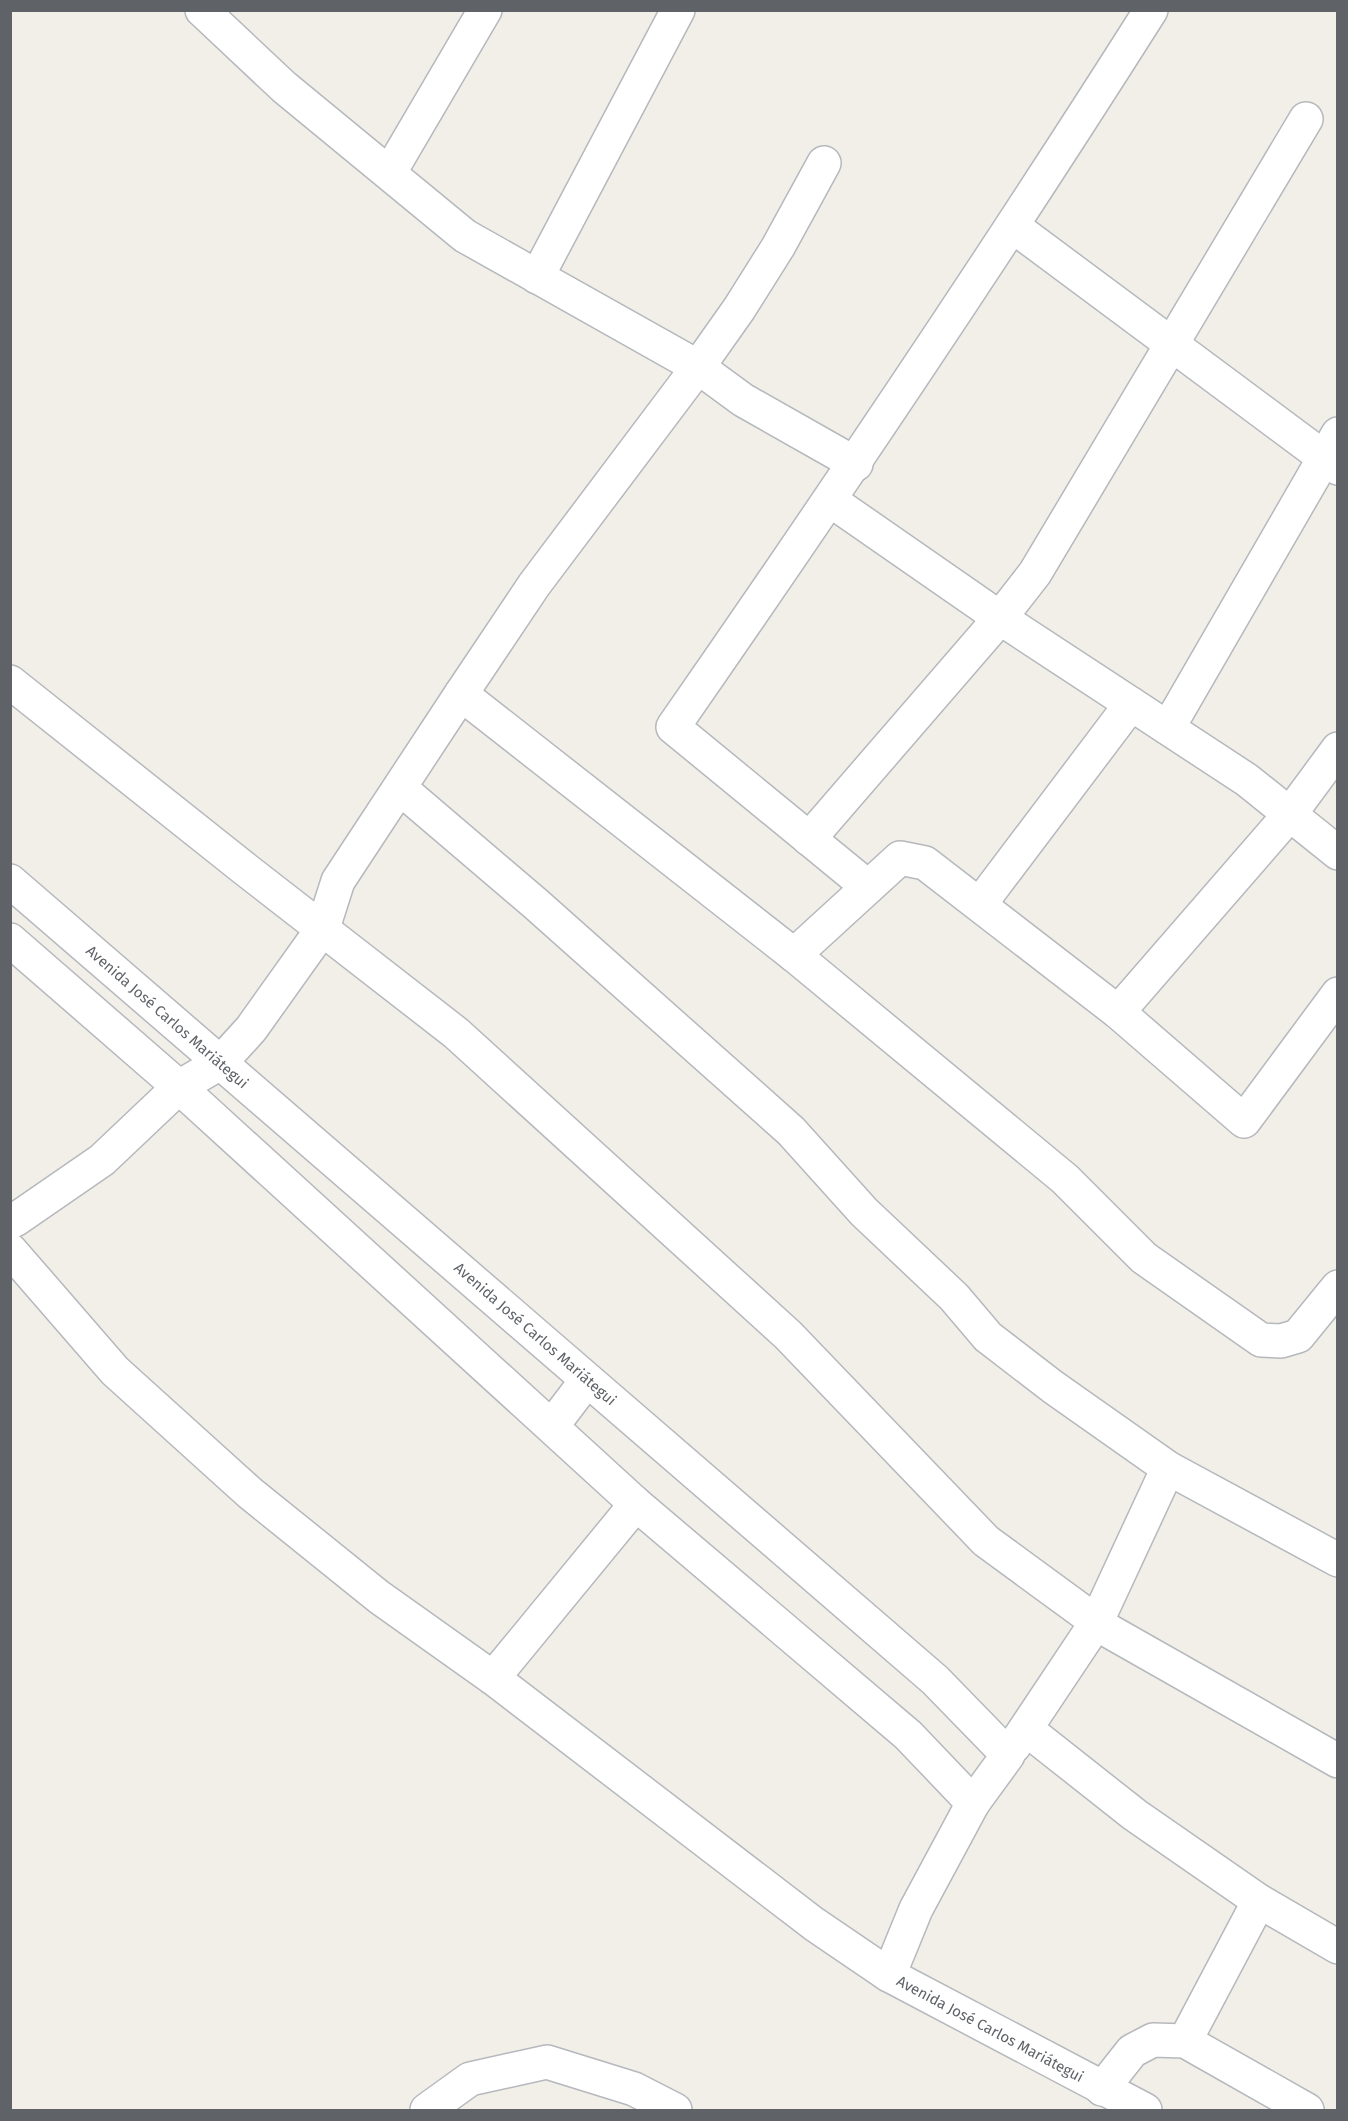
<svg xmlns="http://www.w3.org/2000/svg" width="1348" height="2121" font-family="'Fira Sans',sans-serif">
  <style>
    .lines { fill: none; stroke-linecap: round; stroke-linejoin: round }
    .minor-casing { stroke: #b5b8bc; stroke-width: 36 }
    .tertiary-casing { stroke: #b5b8bc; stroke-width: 36 }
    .minor { stroke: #fff; stroke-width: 33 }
    .tertiary { stroke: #fff; stroke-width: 33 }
    .labels { text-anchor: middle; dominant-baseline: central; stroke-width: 4.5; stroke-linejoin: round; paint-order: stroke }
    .street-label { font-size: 15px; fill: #5f6368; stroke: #fff }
  </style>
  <rect width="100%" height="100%" fill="#f1efe8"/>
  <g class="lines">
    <defs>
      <g id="minor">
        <path d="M 202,10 L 284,87 L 465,236 L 698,367 L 743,400 L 856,464"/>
        <path d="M 390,172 L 485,10"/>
        <path d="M 1014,227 L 1338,468"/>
        <path d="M 537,277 L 678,10"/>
        <path d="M 830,500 L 1000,618 L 1247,780 L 1338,853"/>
        <path d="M 10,682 L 245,869 L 456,1033 L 788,1335 L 986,1541 L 1109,1631 L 1338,1761"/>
        <path d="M 461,694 L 794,955 L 1065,1179 L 1144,1258 L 1261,1340 L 1281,1341 L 1298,1336 L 1338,1287"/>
        <path d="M 1168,728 L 1338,434"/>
        <path d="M 400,788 L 536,904 L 791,1131 L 864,1212 L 954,1297 L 988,1337 L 1053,1387 L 1168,1468 L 1338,1560"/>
        <path d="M 809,839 L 1000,618 L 1035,573 L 1306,119"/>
        <path d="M 868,887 L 673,727 C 837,491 997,253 1151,10"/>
        <path d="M 980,904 L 1131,704"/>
        <path d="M 794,955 L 900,858 L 925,863 L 1118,1012 L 1244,1121 L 1338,994"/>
        <path d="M 1118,1012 L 1290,814 L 1338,749"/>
        <path d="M 10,1220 L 15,1220 L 102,1160 L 179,1087 L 220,1063 L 251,1029 L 323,928 L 338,881 L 461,694 L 534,585 L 698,367 L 739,309 L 778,247 L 824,163"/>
        <path d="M 10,1250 L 115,1371 L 250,1493 L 379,1597 L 493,1678"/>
        <path d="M 636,1504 L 493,1678 L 814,1924 L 889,1975"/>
        <path d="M 1026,1729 L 1135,1815 L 1259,1901 L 1338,1947"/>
        <path d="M 1014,1746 L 1096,1623 L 1168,1468"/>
        <path d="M 1185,2041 L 1259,1901"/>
        <path d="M 427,2110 L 470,2079 L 547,2062 L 634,2089 L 675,2110"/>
      </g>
      <g id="tertiary">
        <path d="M 10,881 L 935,1680 L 1008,1755 L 973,1803 L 916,1909 L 889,1975 L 1145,2110"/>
        <path d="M 10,940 L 179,1087 L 636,1504 L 908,1735 L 973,1803"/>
        <path d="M 552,1426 L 587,1380"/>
        <path d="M 1102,2089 L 1132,2051 L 1153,2040 L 1185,2041 L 1307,2110"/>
      </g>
    </defs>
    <!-- minor casing -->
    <use href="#minor" class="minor-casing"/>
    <!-- tertiary casing -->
    <use href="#tertiary" class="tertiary-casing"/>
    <!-- minor -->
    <use href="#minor" class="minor"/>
    <!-- tertiary -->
    <use href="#tertiary" class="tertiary"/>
  </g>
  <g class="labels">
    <!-- street labels -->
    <g class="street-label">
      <text transform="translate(167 1017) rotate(41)">Avenida José Carlos Mariátegui</text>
      <text transform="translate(535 1334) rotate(41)">Avenida José Carlos Mariátegui</text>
      <text transform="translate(990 2029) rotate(28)">Avenida José Carlos Mariátegui</text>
    </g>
  </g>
  <!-- border -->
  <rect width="1348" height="2121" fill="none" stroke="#5f6368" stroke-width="24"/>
</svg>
